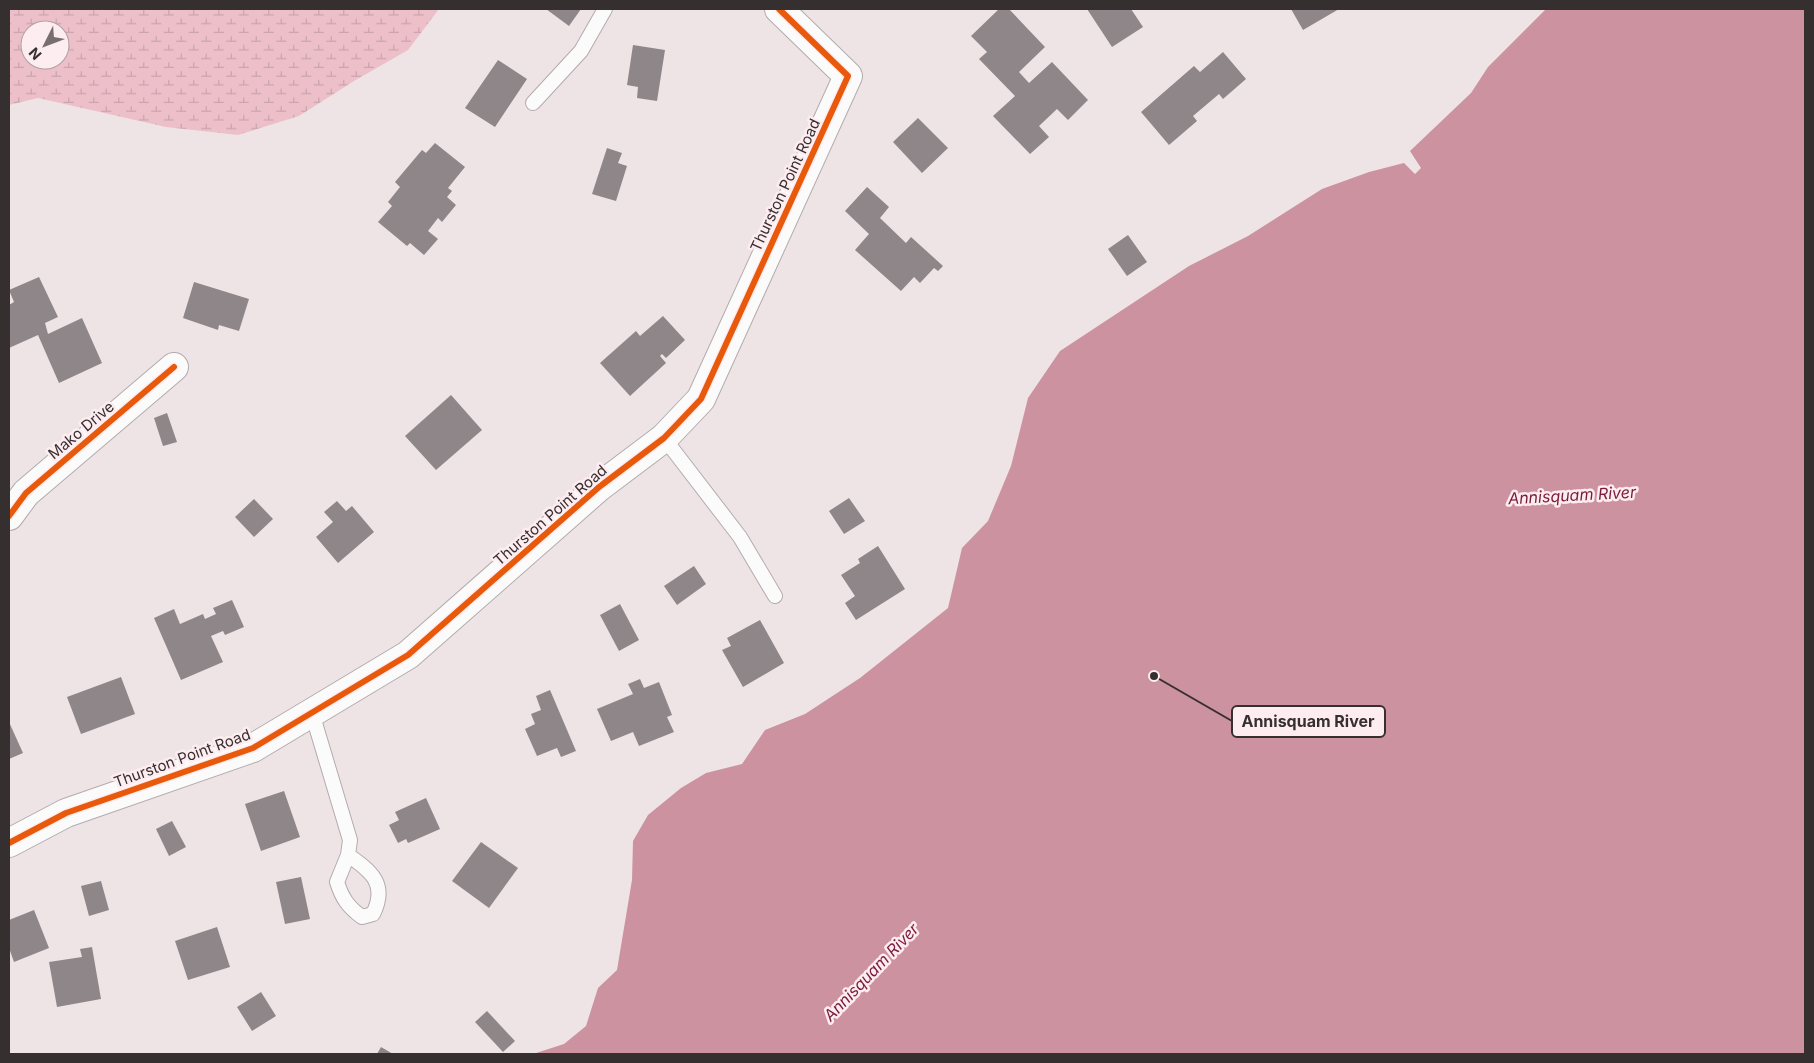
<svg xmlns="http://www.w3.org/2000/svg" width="1814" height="1063" font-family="Inter,sans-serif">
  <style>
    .wetland { fill: url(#wetland-marsh); fill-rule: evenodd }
    .water { fill: #cc929f }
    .building { fill: #8e8688 }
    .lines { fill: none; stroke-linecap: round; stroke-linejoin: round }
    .service-casing { stroke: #b3abad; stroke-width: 16 }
    .minor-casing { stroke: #b3abad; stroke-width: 30 }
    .service { stroke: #fcfbfb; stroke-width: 14 }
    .minor { stroke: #fcfbfb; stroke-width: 28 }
    .cycleway-casing { stroke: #feedf0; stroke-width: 9 }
    .cycleway { stroke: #e8590c; stroke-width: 6 }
    .labels { text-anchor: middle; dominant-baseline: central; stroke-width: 5; stroke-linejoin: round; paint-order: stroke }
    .street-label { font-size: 15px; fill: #362f30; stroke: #feedf0 }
    .water-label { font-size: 16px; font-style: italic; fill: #7a1b3c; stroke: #feedf0 }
    .leader { fill: none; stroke: #362f30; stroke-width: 2 }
    .callout-dot { fill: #362f30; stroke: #feedf0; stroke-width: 2 }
    .callout { fill: #feedf0; stroke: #362f30; stroke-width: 2 }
    .callout-label { font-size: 16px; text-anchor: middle; font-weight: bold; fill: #362f30 }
  </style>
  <defs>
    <pattern id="wetland-marsh" width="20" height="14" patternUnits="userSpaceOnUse" patternTransform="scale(1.25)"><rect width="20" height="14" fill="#ecbfc9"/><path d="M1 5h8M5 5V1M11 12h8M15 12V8" fill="none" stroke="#cba4ad"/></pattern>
  </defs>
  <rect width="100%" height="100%" fill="#eee4e6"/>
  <!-- wetland -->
  <path class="wetland" d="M 9,9 L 439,9 L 408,50 L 354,81 L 299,116 L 238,135 L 166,127 L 38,98 L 9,105 ZM 30,30 L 60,30 L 60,60 L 30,60 Z"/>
  <!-- water -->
  <path class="water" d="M 1546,9 L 1805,9 L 1805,1054 L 533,1054 L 564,1044 L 586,1026 L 598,988 L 617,970 L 632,880 L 633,841 L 648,815 L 681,788 L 706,773 L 742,764 L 765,730 L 805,714 L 860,678 L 948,608 L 962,548 L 988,521 L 1011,466 L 1028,398 L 1060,351 L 1189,266 L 1248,236 L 1322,189 L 1369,172 L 1404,163 L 1415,174 L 1421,168 L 1410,151 L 1471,93 L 1488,67 Z"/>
  <!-- building -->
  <g class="building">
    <path d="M 546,9 L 581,9 L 569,26 Z"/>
    <path d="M 999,9 L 1009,9 L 1045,47 L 1019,72 L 1029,83 L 1052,62 L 1088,100 L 1068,120 L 1057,109 L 1039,126 L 1049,137 L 1030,154 L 993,116 L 1015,96 L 979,59 L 987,52 L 971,36 Z"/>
    <path d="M 1087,9 L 1131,9 L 1143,27 L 1112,47 Z"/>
    <path d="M 1291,9 L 1339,9 L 1303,30 Z"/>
    <path d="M 633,45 L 665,50 L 657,101 L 637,98 L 638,87 L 627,85 Z"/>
    <path d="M 1223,52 L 1246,79 L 1223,99 L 1219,94 L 1193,116 L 1197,121 L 1169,145 L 1141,112 L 1194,66 L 1200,72 Z"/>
    <path d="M 498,60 L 527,79 L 495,127 L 465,108 Z"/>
    <path d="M 918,118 L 948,148 L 922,173 L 893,142 Z"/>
    <path d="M 435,143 L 465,167 L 448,188 L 452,191 L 447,197 L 456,205 L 442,222 L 438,218 L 428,231 L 438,239 L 424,255 L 410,243 L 407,246 L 378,222 L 392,206 L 388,202 L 400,187 L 395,182 L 422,150 L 426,153 Z"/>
    <path d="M 607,148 L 622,153 L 618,163 L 627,166 L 616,201 L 592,194 Z"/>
    <path d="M 867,187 L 889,207 L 880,218 L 906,243 L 911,237 L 943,266 L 938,271 L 934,268 L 920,283 L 914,277 L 901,291 L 855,250 L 869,234 L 845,211 Z"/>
    <path d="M 1128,235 L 1147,262 L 1127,276 L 1108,249 Z"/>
    <path d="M 39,277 L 58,317 L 45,323 L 48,334 L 82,318 L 102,363 L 59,383 L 38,335 L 9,348 L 9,305 L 14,302 L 9,290 Z"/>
    <path d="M 194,282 L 249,299 L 239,331 L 219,325 L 218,330 L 183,318 Z"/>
    <path d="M 663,316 L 685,340 L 666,358 L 662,354 L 660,356 L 666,363 L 630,396 L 600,363 L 636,331 L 640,336 Z"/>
    <path d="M 451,395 L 482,430 L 436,470 L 405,436 Z"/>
    <path d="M 167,413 L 177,442 L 163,446 L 154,418 Z"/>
    <path d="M 849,498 L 865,521 L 844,534 L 829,511 Z"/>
    <path d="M 254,499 L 273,519 L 254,537 L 235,517 Z"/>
    <path d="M 337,501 L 346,511 L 352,506 L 374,532 L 338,563 L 316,537 L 333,522 L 324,512 Z"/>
    <path d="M 878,546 L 905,589 L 856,620 L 845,603 L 855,596 L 841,575 L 860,563 L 858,559 Z"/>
    <path d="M 694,566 L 706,584 L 677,605 L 664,586 Z"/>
    <path d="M 232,600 L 244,627 L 225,635 L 223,631 L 211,636 L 223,662 L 181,680 L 154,618 L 174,609 L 180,624 L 203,614 L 205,619 L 216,614 L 213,608 Z"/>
    <path d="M 620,604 L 639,640 L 619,651 L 600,615 Z"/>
    <path d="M 760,620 L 784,663 L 743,687 L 722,650 L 731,646 L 727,638 Z"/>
    <path d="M 121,677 L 135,714 L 81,734 L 67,697 Z"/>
    <path d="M 640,679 L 644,688 L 659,682 L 672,715 L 667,717 L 674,732 L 639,746 L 633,732 L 611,741 L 597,709 L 633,694 L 628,684 Z"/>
    <path d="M 550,690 L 576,751 L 561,757 L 557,748 L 537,756 L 525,729 L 535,724 L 531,714 L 541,710 L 536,696 Z"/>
    <path d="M 9,722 L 23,753 L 9,759 Z"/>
    <path d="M 284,791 L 300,837 L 261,851 L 245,804 Z"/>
    <path d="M 426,798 L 440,829 L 408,843 L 406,839 L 398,843 L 389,825 L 399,820 L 395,812 Z"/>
    <path d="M 172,821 L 186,847 L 169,856 L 156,829 Z"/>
    <path d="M 481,842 L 518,868 L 489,908 L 452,881 Z"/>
    <path d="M 301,877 L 310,919 L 285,924 L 276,882 Z"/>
    <path d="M 101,881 L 109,910 L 89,916 L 81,886 Z"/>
    <path d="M 34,910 L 49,948 L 14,962 L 9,948 L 9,920 Z"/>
    <path d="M 217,927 L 230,967 L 188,980 L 175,941 Z"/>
    <path d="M 92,947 L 101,999 L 57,1007 L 49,962 L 82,957 L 80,949 Z"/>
    <path d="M 261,992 L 276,1016 L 252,1031 L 237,1007 Z"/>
    <path d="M 487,1011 L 515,1041 L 503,1052 L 475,1022 Z"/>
    <path d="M 381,1047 L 393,1054 L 377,1054 Z"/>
  </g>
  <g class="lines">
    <defs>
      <g id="service">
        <path d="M 533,103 L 581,51 L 605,9"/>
        <path d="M 664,438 L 740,537 L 775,596"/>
        <path d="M 312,713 L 350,840 L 348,855 L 337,882 C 342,898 348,907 362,917 L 373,914 C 388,884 371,871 348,855"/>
      </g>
      <g id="minor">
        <path d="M 9,516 L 26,493 L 174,367"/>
        <path d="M 9,843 L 66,813 L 253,748 L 408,655 L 599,487 L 664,438 L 701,399 L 848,76 L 779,9"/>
      </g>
    </defs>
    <!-- service casing -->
    <use href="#service" class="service-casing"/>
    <!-- minor casing -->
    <use href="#minor" class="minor-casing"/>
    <!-- service -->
    <use href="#service" class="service"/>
    <!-- minor -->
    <use href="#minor" class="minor"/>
    <defs>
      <g id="cycleway">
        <path d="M 9,516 L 26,493 L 174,367"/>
        <path d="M 9,843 L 66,813 L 253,748 L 408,655 L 599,487 L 664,438 L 701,399 L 848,76 L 779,9"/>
      </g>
    </defs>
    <!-- cycleway casing -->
    <use href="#cycleway" class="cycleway-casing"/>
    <!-- cycleway -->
    <use href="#cycleway" class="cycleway"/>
  </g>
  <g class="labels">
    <!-- street labels -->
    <g class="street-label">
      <text transform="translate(785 185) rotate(-65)">Thurston Point Road</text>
      <text transform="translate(81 430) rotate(-40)">Mako Drive</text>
      <text transform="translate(550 515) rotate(-41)">Thurston Point Road</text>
      <text transform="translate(182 758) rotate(-20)">Thurston Point Road</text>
    </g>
    <!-- water labels -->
    <g class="water-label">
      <text transform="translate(1572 495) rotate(-3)">Annisquam River</text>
      <text transform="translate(871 972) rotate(-46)">Annisquam River</text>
    </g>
  </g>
  <!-- callouts -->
  <path class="leader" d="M1154 676L1232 721"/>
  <circle class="callout-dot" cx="1154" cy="676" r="5"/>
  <rect class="callout" x="1232" y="706" width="153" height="31" rx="5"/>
  <g class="callout-label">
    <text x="1308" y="727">Annisquam River</text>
  </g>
  <!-- border -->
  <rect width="1814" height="1063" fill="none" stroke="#362f30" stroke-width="20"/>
  <!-- north arrow -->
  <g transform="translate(45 45) rotate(228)"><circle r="24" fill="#feedf0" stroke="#aea1a3"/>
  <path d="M0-4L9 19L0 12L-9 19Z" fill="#766e70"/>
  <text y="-8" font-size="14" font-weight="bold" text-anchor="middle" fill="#362f30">N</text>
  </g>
</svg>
